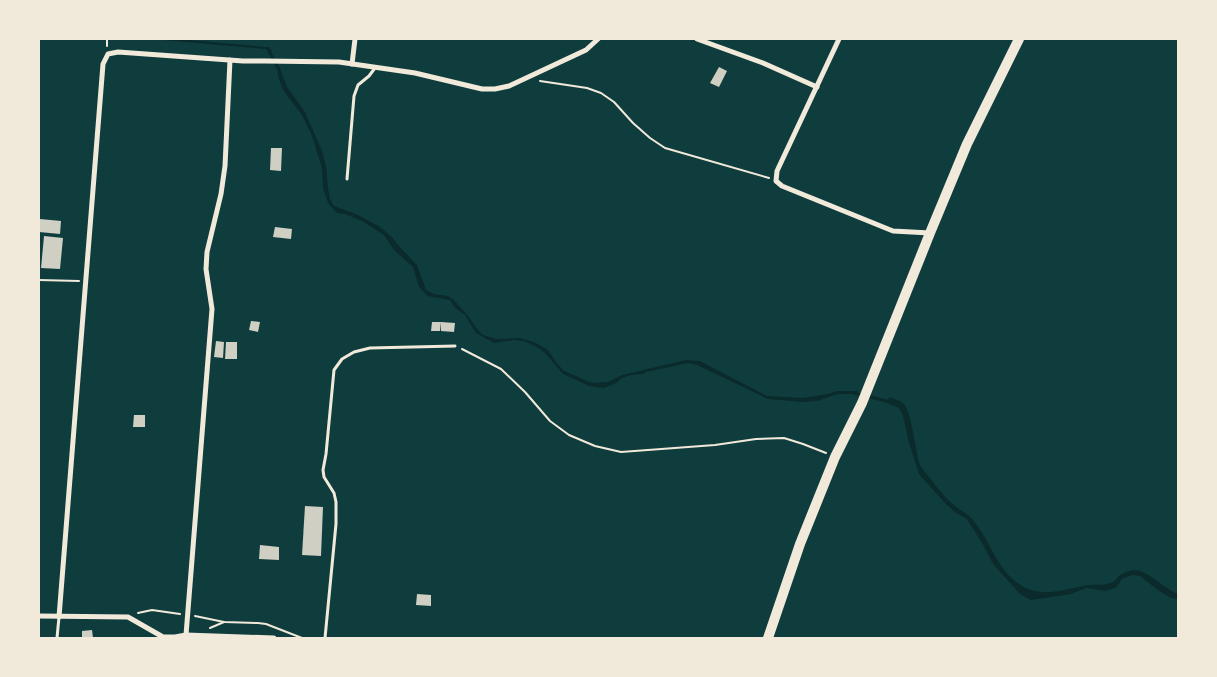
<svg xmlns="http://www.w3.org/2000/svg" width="1217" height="677" font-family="'Public Sans',sans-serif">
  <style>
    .water { fill: #0a2a2b }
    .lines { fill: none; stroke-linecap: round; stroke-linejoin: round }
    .stream { stroke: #0a2a2b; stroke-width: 3 }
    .building { fill: #cfcfc3 }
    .path { stroke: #f1e9da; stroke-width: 2 }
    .service { stroke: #f1e9da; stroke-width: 3 }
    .minor { stroke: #f1e9da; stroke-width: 5 }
    .secondary { stroke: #f1e9da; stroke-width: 10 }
  </style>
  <rect width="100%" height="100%" fill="#0f3d3e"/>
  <!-- water -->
  <g class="water">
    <path d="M 151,39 L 179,39 L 266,47 L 269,47 L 272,52 L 265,49 Z"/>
    <path d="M 277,66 L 279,66 L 287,87 L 305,112 L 322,151 L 326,166 L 328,188 L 330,199 L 334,206 L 356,214 L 380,227 L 392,237 L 397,244 L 417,265 L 426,290 L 434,294 L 448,296 L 454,300 L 468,316 L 478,330 L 483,335 L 496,339 L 521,338 L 536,343 L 548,350 L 556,362 L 564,371 L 592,383 L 608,382 L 622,375 L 686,360 L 700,361 L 767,396 L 803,398 L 828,394 L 837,391 L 858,391 L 856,394 L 838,394 L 817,401 L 803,402 L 768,399 L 697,365 L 688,363 L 646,372 L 644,374 L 631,375 L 622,378 L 616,383 L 604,388 L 589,386 L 563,374 L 546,354 L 537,347 L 524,341 L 514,340 L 494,343 L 476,333 L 465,315 L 455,308 L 450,300 L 428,296 L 419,287 L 413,267 L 394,250 L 384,235 L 362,221 L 345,214 L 337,213 L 328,203 L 323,188 L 322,168 L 312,136 L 302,115 L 283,90 L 278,76 Z"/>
    <path d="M 889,397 C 894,399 899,400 903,403 C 912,411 915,450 920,465 C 922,469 926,473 929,477 C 937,487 944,497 954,505 C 959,510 967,513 972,519 C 989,538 995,565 1015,581 C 1036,599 1059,591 1083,586 C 1093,583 1103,587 1113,582 C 1116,580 1118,576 1122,574 C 1125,572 1132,570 1136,570 C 1148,571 1165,589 1178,594 L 1178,600 L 1169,597 L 1158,590 L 1140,576 L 1132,575 L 1122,579 L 1116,588 L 1105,591 L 1086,588 L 1071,594 L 1031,600 L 1020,594 L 993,564 L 981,541 L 966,518 L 956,513 L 945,503 L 919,474 L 909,443 L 903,416 L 899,408 L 887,403 Z"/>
  </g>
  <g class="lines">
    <!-- stream -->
    <g class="stream">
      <path d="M 268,49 L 278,68"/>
      <path d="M 854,393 L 891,402"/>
    </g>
  </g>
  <!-- building -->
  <g class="building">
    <path d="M 719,67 L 727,71 L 719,87 L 710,83 Z"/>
    <path d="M 271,148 L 282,148 L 281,171 L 270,170 Z"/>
    <path d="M 40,219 L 61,221 L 60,234 L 39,232 Z"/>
    <path d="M 275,227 L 292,229 L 291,239 L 273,237 Z"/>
    <path d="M 44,236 L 63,238 L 60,269 L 41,268 Z"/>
    <path d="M 251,321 L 260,322 L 258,332 L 249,330 Z"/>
    <path d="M 432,322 L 441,322 L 440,331 L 431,331 Z"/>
    <path d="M 441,322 L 455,323 L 454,332 L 441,331 Z"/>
    <path d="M 216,341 L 224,342 L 223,358 L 214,357 Z"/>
    <path d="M 226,342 L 237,342 L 237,359 L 225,359 Z"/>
    <path d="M 134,415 L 145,415 L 145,427 L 133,427 Z"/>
    <path d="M 305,506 L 323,507 L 321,556 L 302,555 Z"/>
    <path d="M 260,545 L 279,547 L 279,560 L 259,559 Z"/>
    <path d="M 417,594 L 431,595 L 431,606 L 416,605 Z"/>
    <path d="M 92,630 L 93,638 L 82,638 L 82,631 Z"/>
  </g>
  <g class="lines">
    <!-- path -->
    <g class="path">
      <path d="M 107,39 L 107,46"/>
      <path d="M 540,81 L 587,88 L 601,93 L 614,102 L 633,123 L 650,138 L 665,148 L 769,178"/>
      <path d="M 39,280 L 79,281"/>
      <path d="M 462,349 L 501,369 L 525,392 L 550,421 L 569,435 L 595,446 L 621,452 L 715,445 L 756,439 L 784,438 L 803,444 L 826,453"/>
      <path d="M 138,613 L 152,610 L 180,614"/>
      <path d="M 195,616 L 224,622 L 258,623 L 266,624 L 302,638"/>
      <path d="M 210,628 L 224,622"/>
    </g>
    <!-- service -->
    <g class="service">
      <path d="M 347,179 L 354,96 L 358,85 L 369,76 L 375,68"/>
      <path d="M 57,638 L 59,617"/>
      <path d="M 325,638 L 336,524 L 336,502 L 334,493 L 324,477 L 323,470 L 326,454 L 334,370 L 342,359 L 354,352 L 370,348 L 455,346"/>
    </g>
    <!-- minor -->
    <g class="minor">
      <path d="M 697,39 L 763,63 L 817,87"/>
      <path d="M 839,39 L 777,171 L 776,181 L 782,186 L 893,231 L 930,233"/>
      <path d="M 352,64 L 355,39"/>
      <path d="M 39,616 L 128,617 L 163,637 L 175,637 L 186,635 L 274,638"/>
      <path d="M 59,617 L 103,64 L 108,54 L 118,52 L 243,61 L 265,61 L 339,62 L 415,73 L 482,89 L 495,89 L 509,86 L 586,50 L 598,39"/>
      <path d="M 186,635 L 212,309 L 206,269 L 207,252 L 221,194 L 225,166 L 230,60"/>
    </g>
    <!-- secondary -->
    <path class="secondary" d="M 768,638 L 800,544 L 835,457 L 862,403 L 930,233 L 967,144 L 1019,39"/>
  </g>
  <!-- border -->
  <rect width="1217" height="677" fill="none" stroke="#f1e9da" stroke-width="80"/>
</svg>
